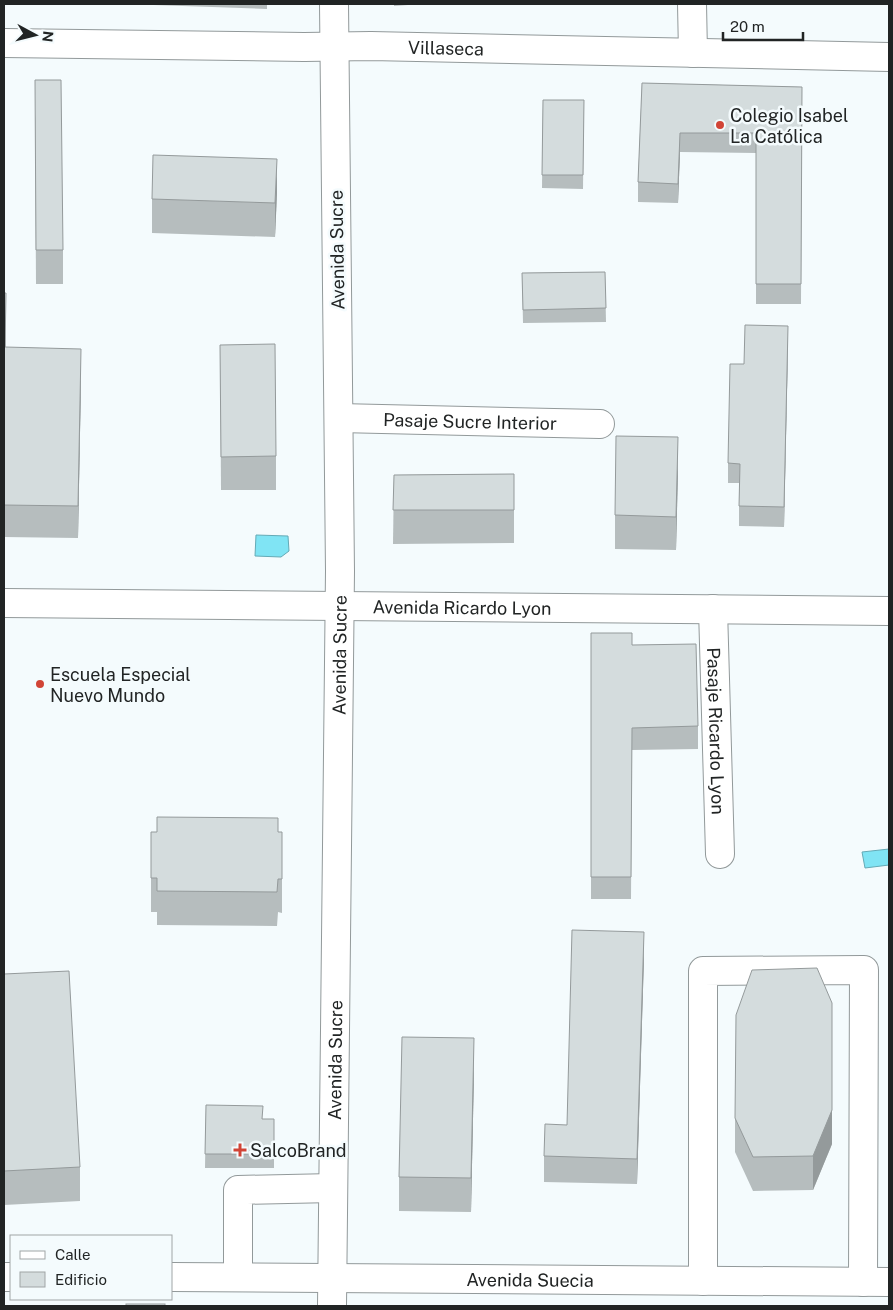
<svg xmlns="http://www.w3.org/2000/svg" width="893" height="1310" font-family="'Public Sans',sans-serif">
  <style>
    .water { fill: #80e4f4; stroke: #64aab6 }
    .lines { fill: none; stroke-linecap: round; stroke-linejoin: round }
    .minor-casing { stroke: #92999a; stroke-width: 30 }
    .minor { stroke: #fff; stroke-width: 28 }
    .wall { fill: #b6bdbe }
    .shaded-wall { fill: #949a9b }
    .building { fill: #d4dcdd; stroke: #949a9b }
    .poi-dot { fill: #d14436; stroke: #f4fbfd; stroke-width: 2 }
    .labels { text-anchor: middle; dominant-baseline: central; stroke-width: 5; stroke-linejoin: round; paint-order: stroke }
    .street-label { font-size: 18px; fill: #212424; stroke: #f4fbfd }
    .poi-label { font-size: 18px; fill: #212424; stroke: #f4fbfd; text-anchor: start }
  </style>
  <rect width="100%" height="100%" fill="#f4fbfd"/>
  <!-- water -->
  <g class="water">
    <path d="M 256,535 L 288,536 L 289,551 L 281,557 L 255,556 Z"/>
    <path d="M 889,849 L 889,865 L 865,868 L 862,852 Z"/>
  </g>
  <g class="lines">
    <defs>
      <g id="minor">
        <path d="M 692,4 L 693,53"/>
        <path id="s1" d="M 4,43 L 304,47 L 371,46 L 889,57"/>
        <path id="s2" d="M 339,418 L 600,424"/>
        <path id="s3" d="M 4,603 L 889,611"/>
        <path id="s4" d="M 713,609 L 720,854"/>
        <path d="M 4,1277 L 11,1277"/>
        <path id="s5" d="M 171,1277 L 889,1282"/>
        <path d="M 238,1277 L 238,1190 L 333,1188"/>
        <path d="M 703,1281 L 703,971 L 864,970 L 863,1282"/>
        <path id="s6" d="M 332,1306 L 340,571 L 334,4"/>
      </g>
    </defs>
    <!-- minor casing -->
    <use href="#minor" class="minor-casing"/>
    <!-- minor -->
    <use href="#minor" class="minor"/>
  </g>
  <!-- wall -->
  <g class="wall">
    <path d="M 124,4 L 267,4 L 267,9 Z"/>
    <path d="M 394,4 L 422,4 L 394,6 Z"/>
    <path d="M 642,83 L 802,87 L 801,304 L 756,304 L 756,153 L 680,152 L 678,203 L 638,202 L 638,182 Z"/>
    <path d="M 543,100 L 584,100 L 583,189 L 542,188 Z"/>
    <path d="M 35,114 L 63,250 L 63,284 L 36,284 Z"/>
    <path d="M 277,193 L 275,237 L 152,233 L 152,199 Z"/>
    <path d="M 605,272 L 606,322 L 523,323 L 522,273 Z"/>
    <path d="M 4,293 L 6,293 L 6,347 L 81,381 L 78,538 L 4,537 Z"/>
    <path d="M 220,345 L 276,456 L 276,490 L 221,490 Z"/>
    <path d="M 788,345 L 784,527 L 739,526 L 739,483 L 728,483 L 728,463 L 744,364 Z"/>
    <path d="M 678,471 L 676,550 L 615,549 L 615,515 Z"/>
    <path d="M 514,474 L 514,543 L 393,544 L 394,475 Z"/>
    <path d="M 591,633 L 632,645 L 698,726 L 698,749 L 632,750 L 631,899 L 591,899 Z"/>
    <path d="M 278,832 L 282,832 L 282,913 L 278,912 L 277,926 L 157,925 L 157,912 L 151,912 L 151,878 Z"/>
    <path d="M 644,957 L 637,1184 L 544,1182 L 544,1156 L 567,1125 Z"/>
    <path d="M 4,974 L 80,1167 L 80,1201 L 4,1205 Z"/>
    <path d="M 474,1072 L 471,1212 L 399,1211 L 399,1177 Z"/>
    <path d="M 206,1105 L 263,1119 L 274,1119 L 274,1168 L 205,1168 Z"/>
    <path d="M 735,1118 L 832,1144 L 813,1190 L 753,1191 L 735,1152 Z"/>
  </g>
  <!-- shaded-wall -->
  <g class="shaded-wall">
    <path d="M 680,133 L 680,152 L 678,203 L 678,184 Z"/>
    <path d="M 277,159 L 277,193 L 275,237 L 275,203 Z"/>
    <path d="M 788,326 L 788,345 L 784,527 L 784,507 Z"/>
    <path d="M 81,349 L 81,381 L 78,538 L 78,506 Z"/>
    <path d="M 678,437 L 678,471 L 676,550 L 676,517 Z"/>
    <path d="M 644,932 L 644,957 L 637,1184 L 637,1159 Z"/>
    <path d="M 832,1003 L 832,1144 L 813,1190 L 813,1156 Z"/>
    <path d="M 474,1038 L 474,1072 L 471,1212 L 471,1178 Z"/>
  </g>
  <!-- building -->
  <g class="building">
    <path d="M 35,80 L 61,80 L 63,250 L 36,250 Z"/>
    <path d="M 642,83 L 802,87 L 801,284 L 756,284 L 756,133 L 680,133 L 678,184 L 638,182 Z"/>
    <path d="M 543,100 L 584,100 L 583,175 L 542,175 Z"/>
    <path d="M 153,155 L 277,159 L 275,203 L 152,199 Z"/>
    <path d="M 605,272 L 606,308 L 523,310 L 522,273 Z"/>
    <path d="M 4,293 L 6,293 L 5,347 L 81,349 L 78,506 L 4,505 Z"/>
    <path d="M 745,325 L 788,326 L 784,507 L 739,506 L 740,464 L 728,463 L 730,364 L 744,364 Z"/>
    <path d="M 275,344 L 276,456 L 221,457 L 220,345 Z"/>
    <path d="M 616,436 L 678,437 L 676,517 L 615,515 Z"/>
    <path d="M 514,474 L 514,510 L 393,510 L 394,475 Z"/>
    <path d="M 591,633 L 632,633 L 632,645 L 696,644 L 698,726 L 632,728 L 631,877 L 591,877 Z"/>
    <path d="M 157,817 L 278,818 L 278,832 L 282,832 L 282,879 L 278,879 L 277,892 L 157,891 L 157,878 L 151,878 L 151,832 L 157,832 Z"/>
    <path d="M 572,930 L 644,932 L 637,1159 L 544,1156 L 545,1124 L 567,1125 Z"/>
    <path d="M 817,968 L 832,1003 L 832,1110 L 813,1156 L 753,1157 L 735,1118 L 736,1015 L 752,970 Z"/>
    <path d="M 69,971 L 80,1167 L 4,1171 L 4,974 Z"/>
    <path d="M 402,1037 L 474,1038 L 471,1178 L 399,1177 Z"/>
    <path d="M 206,1105 L 263,1106 L 262,1119 L 274,1119 L 274,1154 L 205,1154 Z"/>
    <rect x="126" y="1304" width="39" height="2"/>
  </g>
  <!-- markers -->
  <g class="poi-dot">
    <circle cx="720" cy="125" r="5"/>
    <circle cx="40" cy="684" r="5"/>
    <path d="M237.5 1142.5h5v5h5v5h-5v5h-5v-5h-5v-5h5z"/>
  </g>
  <g class="labels">
    <!-- street labels -->
    <g class="street-label">
      <text stroke="none"><textPath href="#s1" startOffset="442">Villaseca</textPath></text>
      <text transform="translate(337 250) rotate(-91)">Avenida Sucre</text>
      <text stroke="none"><textPath href="#s2" startOffset="131">Pasaje Sucre Interior</textPath></text>
      <text stroke="none"><textPath href="#s3" startOffset="458">Avenida Ricardo Lyon</textPath></text>
      <text stroke="none"><textPath href="#s6" startOffset="651">Avenida Sucre</textPath></text>
      <text stroke="none"><textPath href="#s4" startOffset="122">Pasaje Ricardo Lyon</textPath></text>
      <text stroke="none"><textPath href="#s6" startOffset="246">Avenida Sucre</textPath></text>
      <text stroke="none"><textPath href="#s5" startOffset="359">Avenida Suecia</textPath></text>
    </g>
    <!-- poi labels -->
    <g class="poi-label">
      <text x="730" y="115">Colegio Isabel<tspan x="730" dy="21">La Católica</tspan></text>
      <text x="50" y="674">Escuela Especial<tspan x="50" dy="21">Nuevo Mundo</tspan></text>
      <text x="250" y="1150">SalcoBrand</text>
    </g>
  </g>
  <!-- border -->
  <rect width="893" height="1310" fill="none" stroke="#212424" stroke-width="10"/>
  <!-- legend -->
  <rect x="10" y="1235" width="162" height="65" fill="#f4fbfd" stroke="#a0a5a6"/>
  <rect x="20" y="1251" width="25" height="8" fill="#ffffff" stroke="#a0a5a6"/>
  <text x="55" y="1260" font-size="15" fill="#212424">Calle</text>
  <rect x="20" y="1272" width="25" height="15" fill="#d4dcdd" stroke="#a0a5a6"/>
  <text x="55" y="1285" font-size="15" fill="#212424">Edificio</text>
  <!-- north arrow -->
  <g transform="translate(35 35) rotate(97)" stroke="#f4fbfd" stroke-width="4" paint-order="stroke">
  <path d="M0-4L9 19L0 12L-9 19Z" fill="#212424"/>
  <text y="-8" font-size="14" font-weight="bold" text-anchor="middle" fill="#212424">N</text>
  </g>
  <!-- scale -->
  <path d="M723 32v8h80v-8" fill="none" stroke="#212424" stroke-width="2.5"/>
  <text x="730" y="32" font-size="15" fill="#212424" stroke="#f4fbfd" stroke-width="4" paint-order="stroke">20 m</text>
</svg>
